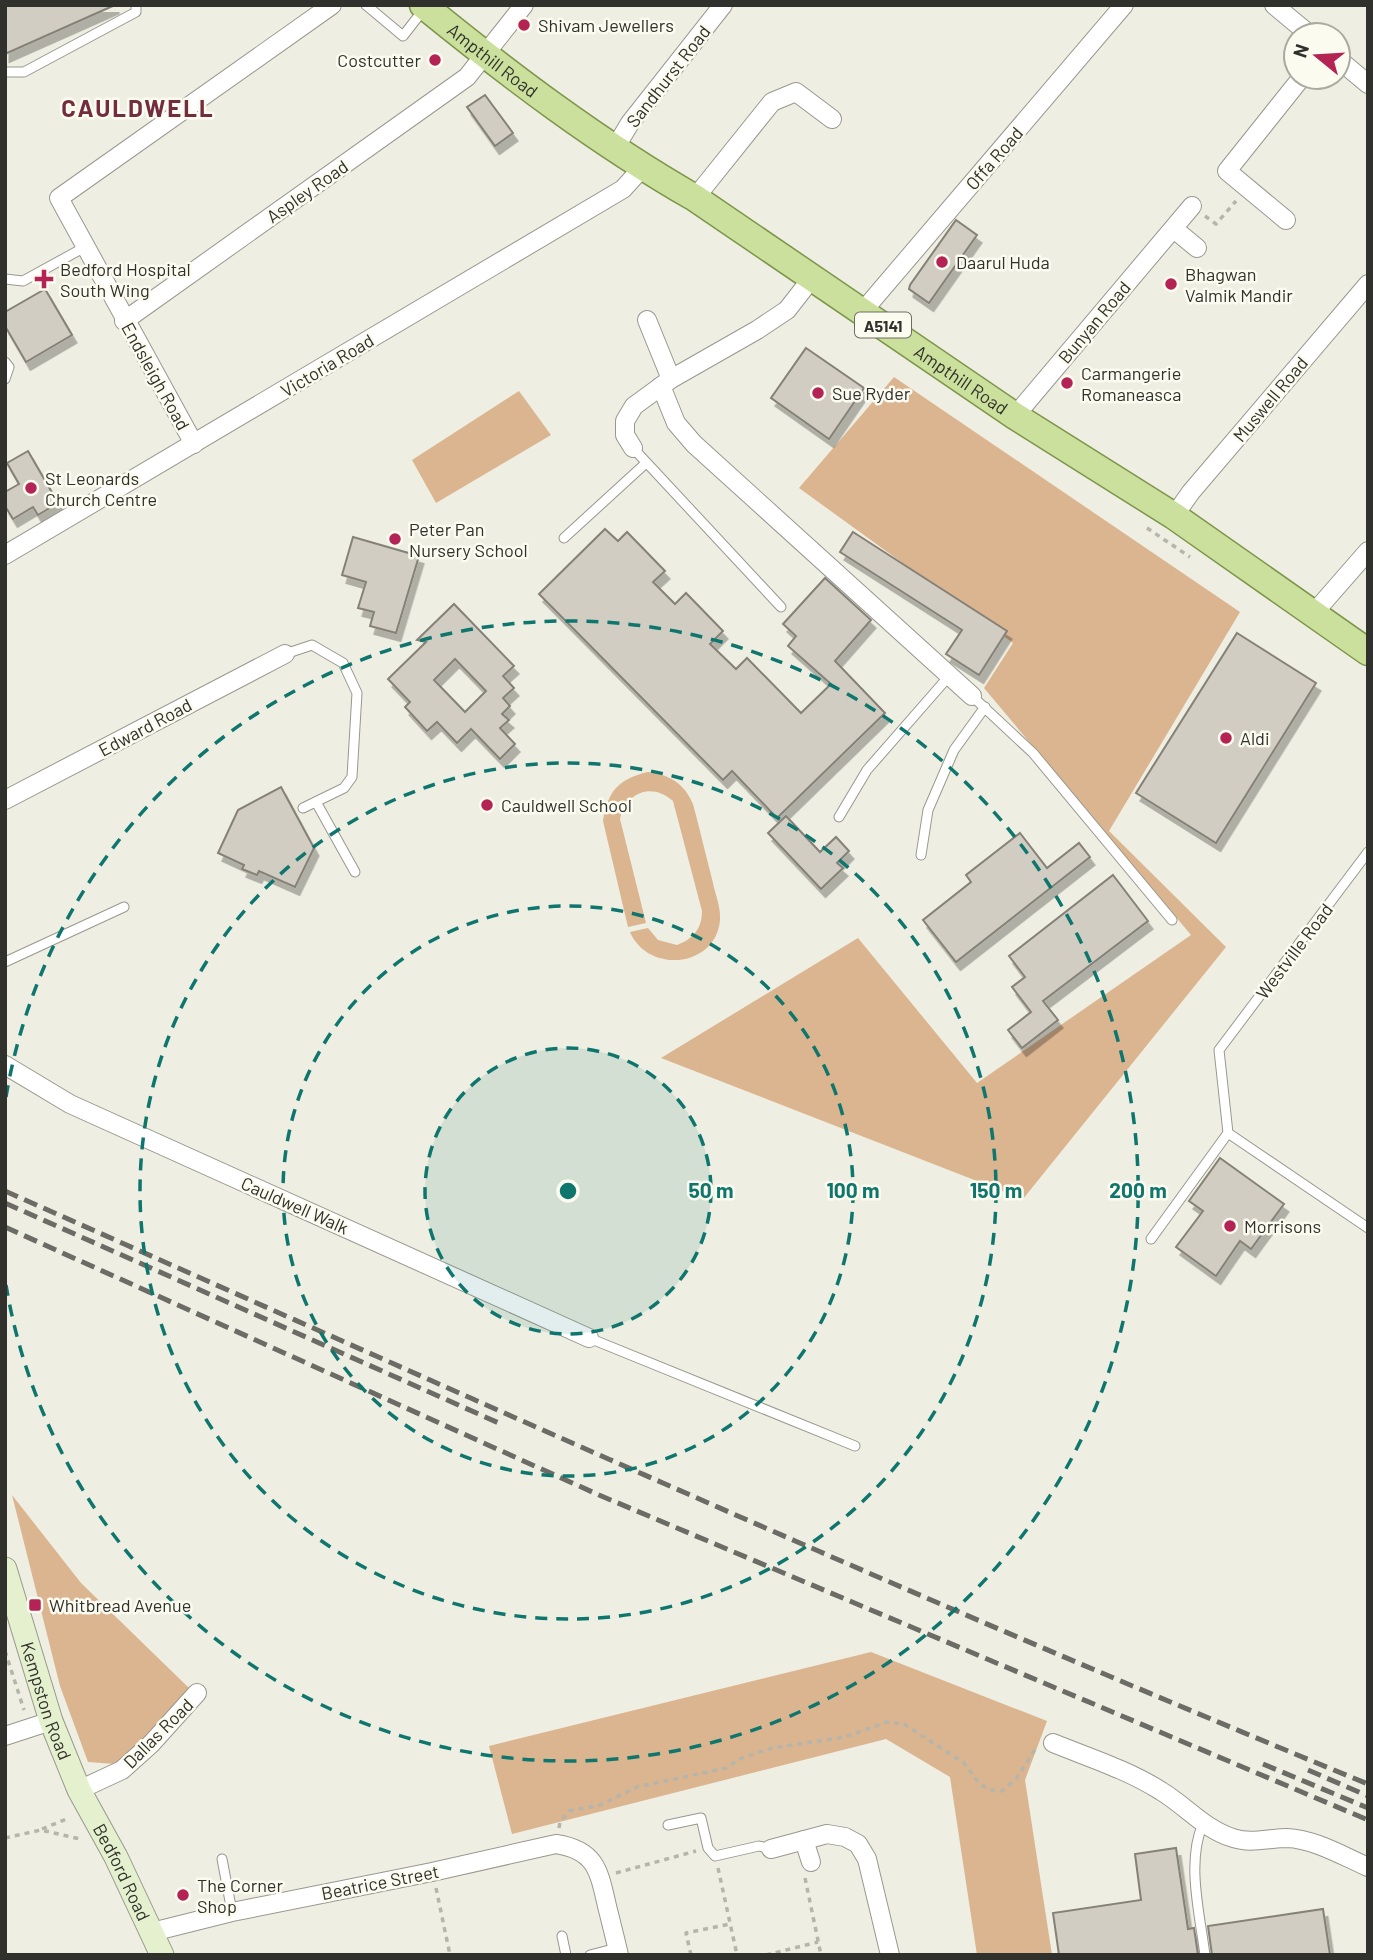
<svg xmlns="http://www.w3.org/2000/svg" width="1373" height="1960" font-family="Barlow,sans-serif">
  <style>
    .green { fill: #dbb590 }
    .building { fill: #d2cdc2; stroke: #858177; stroke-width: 2; fill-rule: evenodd; filter: url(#shadow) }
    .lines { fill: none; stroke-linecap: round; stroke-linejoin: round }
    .service-casing { stroke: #99988e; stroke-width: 11 }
    .minor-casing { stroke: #99988e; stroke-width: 20 }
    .secondary-casing { stroke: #99988e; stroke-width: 25 }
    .primary-casing { stroke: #7d954a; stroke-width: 29 }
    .path { stroke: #b5b5ab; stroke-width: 3.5; stroke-dasharray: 5 5; stroke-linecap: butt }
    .service { stroke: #fff; stroke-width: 9 }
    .minor { stroke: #fff; stroke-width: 18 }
    .secondary { stroke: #e5f0ce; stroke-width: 23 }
    .primary { stroke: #cae09c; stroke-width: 26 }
    .rail { stroke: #6c6c66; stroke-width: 5; stroke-dasharray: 14 7; stroke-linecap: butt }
    .ring { fill: none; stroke: #0f766e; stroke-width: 3.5; stroke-dasharray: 12 9 }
    .poi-dot { fill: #b32353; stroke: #fbfbef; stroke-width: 2.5 }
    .labels { text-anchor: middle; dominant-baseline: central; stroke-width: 5; stroke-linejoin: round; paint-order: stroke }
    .shield { fill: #fbfbef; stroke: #6d6d66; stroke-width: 2 }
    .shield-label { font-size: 16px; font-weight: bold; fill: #30302c }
    .poi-label { font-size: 18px; fill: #30302c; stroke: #fbfbef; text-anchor: start }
    .street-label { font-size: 18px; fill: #30302c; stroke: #fbfbef }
    .district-label { font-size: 24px; font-weight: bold; letter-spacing: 2px; fill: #732d3e; stroke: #fbfbef }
    .centre { fill: #0f766e; stroke: #fbfbef; stroke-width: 3.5 }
    .ring-label { font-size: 21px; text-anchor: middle; font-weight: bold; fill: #0f766e; stroke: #fbfbef; stroke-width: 5; stroke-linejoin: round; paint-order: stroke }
  </style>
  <defs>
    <filter id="shadow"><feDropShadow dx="4.5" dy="8" stdDeviation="0" flood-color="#0004"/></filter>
  </defs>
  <rect width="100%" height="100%" fill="#eeeee2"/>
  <!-- green -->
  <g class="green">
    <path d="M 894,377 L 1240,612 L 1109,831 L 1226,947 L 1023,1199 L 661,1058 L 858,938 L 977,1083 L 1191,935 L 984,688 L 1013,643 L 799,488 Z"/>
    <path d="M 519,391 L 551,435 L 436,503 L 412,460 Z"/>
    <path d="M 648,772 C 670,775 684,783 693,804 C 700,830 706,856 713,883 C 715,894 721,907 720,920 C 716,968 648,974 630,932 L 648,928 L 658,940 L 677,945 C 693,939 702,929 702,911 L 673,801 C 652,782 626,792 620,819 L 646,923 L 628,927 L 603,821 C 608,791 618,779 648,772 Z"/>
    <path d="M 12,1495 L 81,1583 L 190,1689 L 144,1740 L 115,1764 L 88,1762 L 60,1686 Z"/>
    <path d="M 871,1652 L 1047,1721 L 1025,1780 L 1052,1955 L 977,1955 L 950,1777 L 886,1739 L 512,1834 L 489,1746 Z"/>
  </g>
  <!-- building -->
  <g class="building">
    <path d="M 5,5 L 115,5 L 5,54 Z"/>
    <path d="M 485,95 L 513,133 L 495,146 L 467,107 Z"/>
    <path d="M 956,220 L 977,235 L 929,303 L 909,289 L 910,285 Z"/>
    <path d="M 45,289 L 72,335 L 26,362 L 5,326 L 5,312 Z"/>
    <path d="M 806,348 L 864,388 L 829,439 L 771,398 Z"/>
    <path d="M 28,451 L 58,503 L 38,515 L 33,507 L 13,519 L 5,506 L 5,492 L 19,484 L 7,463 Z"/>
    <path d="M 605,529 L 618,541 L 627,532 L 665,571 L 653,582 L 675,604 L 686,593 L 723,631 L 710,644 L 736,669 L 747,658 L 801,713 L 831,684 L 788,646 L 796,636 L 783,624 L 825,578 L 871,620 L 835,661 L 885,713 L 777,818 L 732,771 L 723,780 L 539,594 Z"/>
    <path d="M 853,532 L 1007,631 L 979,675 L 946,654 L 962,630 L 840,552 Z"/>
    <path d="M 353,537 L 419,556 L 396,633 L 370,626 L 374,612 L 358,608 L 366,582 L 342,575 Z"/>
    <path d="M 454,604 L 514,666 L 503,676 L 514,688 L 503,698 L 510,706 L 502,714 L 509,720 L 500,728 L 515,744 L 500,759 L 471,729 L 457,743 L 437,722 L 427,731 L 405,707 L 410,702 L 388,679 L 426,642 L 417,640 ZM 455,659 L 486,691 L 465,712 L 434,680 Z"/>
    <path d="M 1237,633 L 1316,683 L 1216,843 L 1136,793 Z"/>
    <path d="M 281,787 L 314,848 L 295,887 L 259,871 L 257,875 L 242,869 L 244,865 L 218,853 L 238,810 Z"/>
    <path d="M 786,816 L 820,852 L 836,837 L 849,851 L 837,863 L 843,868 L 821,889 L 768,833 Z"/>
    <path d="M 1020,833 L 1047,868 L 1079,843 L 1090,857 L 956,962 L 923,920 L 971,882 L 966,875 Z"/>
    <path d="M 1113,875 L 1148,921 L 1043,1001 L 1058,1020 L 1022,1048 L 1008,1030 L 1031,1012 L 1012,987 L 1025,977 L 1009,956 Z"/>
    <path d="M 1220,1158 L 1284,1204 L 1251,1249 L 1240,1241 L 1216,1276 L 1176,1247 L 1203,1211 L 1189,1201 Z"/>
    <path d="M 1176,1848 L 1188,1929 L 1194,1928 L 1198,1955 L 1059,1955 L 1053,1913 L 1141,1900 L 1135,1854 Z"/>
    <path d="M 1323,1909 L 1330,1955 L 1212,1955 L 1208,1926 Z"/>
  </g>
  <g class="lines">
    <defs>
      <g id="service">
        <path d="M 366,5 L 403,36 L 424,9"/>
        <path d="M 5,72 L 24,72 L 136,12 L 136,5"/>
        <path d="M 5,279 L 23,281 L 85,247"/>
        <path d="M 5,362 L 9,367 L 5,379"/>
        <path d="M 633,448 L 781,607"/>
        <path d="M 564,538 L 646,463"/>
        <path d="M 285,654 L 312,645 L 343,663 L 357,693 L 352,777 L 344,788 L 303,808"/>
        <path d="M 972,696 L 1033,753 L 1172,920"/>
        <path d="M 316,802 L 355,872"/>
        <path d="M 839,817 L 867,770 L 950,675"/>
        <path d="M 1368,852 L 1219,1050 L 1228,1133 L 1368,1228"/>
        <path d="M 921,855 L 928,810 L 954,750 L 985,707"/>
        <path d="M 5,962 L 124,907"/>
        <path d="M 1151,1239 L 1228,1133"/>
        <path d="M 589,1338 L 855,1446"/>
        <path d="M 1203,1824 C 1186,1861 1200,1915 1205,1955"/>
        <path d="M 668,1825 L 701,1818 L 708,1848 L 715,1856 L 759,1846 L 771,1849"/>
        <path d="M 222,1859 L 232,1912"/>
        <path d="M 562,1936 L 566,1955"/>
        <path d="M 590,1955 L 617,1948"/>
      </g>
      <g id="minor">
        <path d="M 1274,5 L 1310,35"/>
        <path d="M 1338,59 L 1368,84"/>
        <path d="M 615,148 L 630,123 L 723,5"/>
        <path d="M 695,198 L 772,102 L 796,92 L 832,119"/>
        <path d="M 1286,220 L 1227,171 L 1302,77"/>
        <path d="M 1174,229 L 1197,248"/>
        <path d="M 863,311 L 1124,5"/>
        <path d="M 647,320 L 671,379"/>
        <path d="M 124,321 L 467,77 L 524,5"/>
        <path d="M 661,386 L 676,423 L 694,444 L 972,696"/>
        <path d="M 1015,416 L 1192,206"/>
        <path d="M 194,444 L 59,198 L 332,5"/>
        <path d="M 633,448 L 625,435 L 625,421 L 634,406 L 671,379 L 757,330 L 787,310 L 812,278"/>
        <path d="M 1174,516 L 1191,492 L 1368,284"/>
        <path d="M 5,555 L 623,189 L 642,168"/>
        <path d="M 1313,614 L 1368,551"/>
        <path d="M 5,800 L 285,654"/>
        <path d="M 5,1065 L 70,1104 L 589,1338"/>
        <path d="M 5,1736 L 51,1721"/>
        <path d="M 1053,1743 C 1090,1758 1128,1770 1161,1791 C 1186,1806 1204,1829 1233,1838 C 1251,1844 1269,1838 1287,1838 C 1314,1839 1343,1856 1368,1867"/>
        <path d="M 79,1790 L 122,1770 L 151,1744 L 197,1693"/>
        <path d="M 804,1840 L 811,1862"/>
        <path d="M 771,1849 L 827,1834 L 845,1837 L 858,1844 L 867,1859 L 890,1955"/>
        <path d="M 152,1932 L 232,1912 L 432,1872 L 556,1844 C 596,1850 599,1871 607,1906 C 611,1922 615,1938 619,1955"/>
      </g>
      <g id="secondary">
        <path id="s1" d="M 5,1569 L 51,1721 L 79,1790 L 116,1857 L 162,1955"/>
      </g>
      <g id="primary">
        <path id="s2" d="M 423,5 C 509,75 599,143 695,198 L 1015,416 L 1174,516 L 1368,652"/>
      </g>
    </defs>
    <!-- service casing -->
    <use href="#service" class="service-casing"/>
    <!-- minor casing -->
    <use href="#minor" class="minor-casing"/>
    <!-- secondary casing -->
    <use href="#secondary" class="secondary-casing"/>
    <!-- primary casing -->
    <use href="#primary" class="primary-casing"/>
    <!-- path -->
    <g class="path">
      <path d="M 1205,216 L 1216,224 L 1236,201"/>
      <path d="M 1147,528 L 1190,557"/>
      <path d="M 5,1651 L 24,1710"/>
      <path d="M 559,1828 L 560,1822 L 569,1811 L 600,1805 L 637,1787 L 726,1768 L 742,1758 L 772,1748 L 845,1737 L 887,1722 L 904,1724 L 964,1763 L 978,1782 L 989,1790 L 1002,1791 L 1016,1779 L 1034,1751 L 1038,1749"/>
      <path d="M 42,1829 L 69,1818"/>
      <path d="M 5,1838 L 41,1830 L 80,1839"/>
      <path d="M 718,1868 L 737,1955"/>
      <path d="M 616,1873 L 696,1851"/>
      <path d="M 805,1878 L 821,1955"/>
      <path d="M 436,1888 L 450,1955"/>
      <path d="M 691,1955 L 686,1933 L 730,1924"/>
      <path d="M 766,1955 L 818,1942"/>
    </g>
    <!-- service -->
    <use href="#service" class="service"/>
    <!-- minor -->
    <use href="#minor" class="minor"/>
    <!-- secondary -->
    <use href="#secondary" class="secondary"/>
    <!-- primary -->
    <use href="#primary" class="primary"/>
    <!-- rail -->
    <g class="rail">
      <path d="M 5,1191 C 458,1392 909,1596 1368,1784"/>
      <path d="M 5,1203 L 501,1424"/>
      <path d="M 5,1227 L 599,1495 L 1368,1820"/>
      <path d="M 1263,1764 L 1368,1808"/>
      <path d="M 1308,1770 L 1368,1796"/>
    </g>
  </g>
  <!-- distance rings -->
  <circle cx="568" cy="1191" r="143" fill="#0f766e" fill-opacity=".12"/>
  <g class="ring">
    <circle cx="568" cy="1191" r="143"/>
    <circle cx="568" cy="1191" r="285"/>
    <circle cx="568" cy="1191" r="428"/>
    <path d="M6 1097A570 570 0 1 1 6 1285"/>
  </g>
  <!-- markers -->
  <g class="poi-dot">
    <circle cx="524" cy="25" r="7"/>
    <circle cx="435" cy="60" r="7"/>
    <circle cx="942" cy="262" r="7"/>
    <path d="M40.5 268.5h7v7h7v7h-7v7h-7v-7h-7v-7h7z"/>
    <circle cx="1171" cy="284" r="7"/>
    <circle cx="1067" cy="383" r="7"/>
    <circle cx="818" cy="393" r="7"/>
    <circle cx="31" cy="488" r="7"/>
    <circle cx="395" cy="539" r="7"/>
    <circle cx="1226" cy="738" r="7"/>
    <circle cx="487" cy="805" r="7"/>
    <circle cx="1230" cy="1226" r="7"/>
    <rect x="28" y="1598" width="14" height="14" rx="3.5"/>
    <circle cx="183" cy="1895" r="7"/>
  </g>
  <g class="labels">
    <!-- shield labels -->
    <rect class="shield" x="855" y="312.5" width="56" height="25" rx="5"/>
    <g class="shield-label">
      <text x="883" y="325">A5141</text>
    </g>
    <!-- poi labels -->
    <g class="poi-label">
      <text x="538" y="25">Shivam Jewellers</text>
      <text x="421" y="60" text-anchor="end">Costcutter</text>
      <text x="956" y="262">Daarul Huda</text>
      <text x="60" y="269">Bedford Hospital<tspan x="60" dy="21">South Wing</tspan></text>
      <text x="1185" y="274">Bhagwan<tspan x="1185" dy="21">Valmik Mandir</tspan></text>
      <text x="1081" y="373">Carmangerie<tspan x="1081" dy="21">Romaneasca</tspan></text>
      <text x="832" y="393">Sue Ryder</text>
      <text x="45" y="478">St Leonards<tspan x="45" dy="21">Church Centre</tspan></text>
      <text x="409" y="529">Peter Pan<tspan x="409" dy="21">Nursery School</tspan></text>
      <text x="1240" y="738">Aldi</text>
      <text x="501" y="805">Cauldwell School</text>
      <text x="1244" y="1226">Morrisons</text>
      <text x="49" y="1605">Whitbread Avenue</text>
      <text x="197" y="1885">The Corner<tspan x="197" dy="21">Shop</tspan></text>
    </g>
    <!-- street labels -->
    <g class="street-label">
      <text stroke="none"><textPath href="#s2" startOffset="89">Ampthill Road</textPath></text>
      <text transform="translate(668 76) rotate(-52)">Sandhurst Road</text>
      <text transform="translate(994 158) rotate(-49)">Offa Road</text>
      <text transform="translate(307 191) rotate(-35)">Aspley Road</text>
      <text transform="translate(1094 322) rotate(-50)">Bunyan Road</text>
      <text transform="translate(327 365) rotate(-31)">Victoria Road</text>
      <text transform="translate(156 376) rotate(61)">Endsleigh Road</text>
      <text stroke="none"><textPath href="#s2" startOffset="656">Ampthill Road</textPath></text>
      <text transform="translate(1270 399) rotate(-50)">Muswell Road</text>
      <text transform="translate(145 727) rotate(-28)">Edward Road</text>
      <text transform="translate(1294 951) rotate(-53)">Westville Road</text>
      <text transform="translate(295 1205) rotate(24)">Cauldwell Walk</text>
      <text stroke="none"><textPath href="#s1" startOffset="138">Kempston Road</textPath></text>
      <text transform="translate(158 1733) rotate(-45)">Dallas Road</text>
      <text stroke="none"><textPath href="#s1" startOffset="326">Bedford Road</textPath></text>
      <text transform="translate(380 1882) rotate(-11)">Beatrice Street</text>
    </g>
    <!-- district labels -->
    <g class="district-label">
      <text x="138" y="107">CAULDWELL</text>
    </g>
  </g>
  <circle cx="568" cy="1191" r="10" class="centre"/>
  <g class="ring-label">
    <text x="711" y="1198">50 m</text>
    <text x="853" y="1198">100 m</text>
    <text x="996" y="1198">150 m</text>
    <text x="1138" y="1198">200 m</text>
  </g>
  <!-- border -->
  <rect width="1373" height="1960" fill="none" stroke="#30302c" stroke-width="14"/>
  <!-- north arrow -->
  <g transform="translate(1317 56) rotate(288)"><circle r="33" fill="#fbfbef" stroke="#aaaaa1" stroke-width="2"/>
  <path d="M0-5L12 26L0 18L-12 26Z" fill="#b32353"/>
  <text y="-10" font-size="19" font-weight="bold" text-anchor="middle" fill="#30302c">N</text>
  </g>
</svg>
